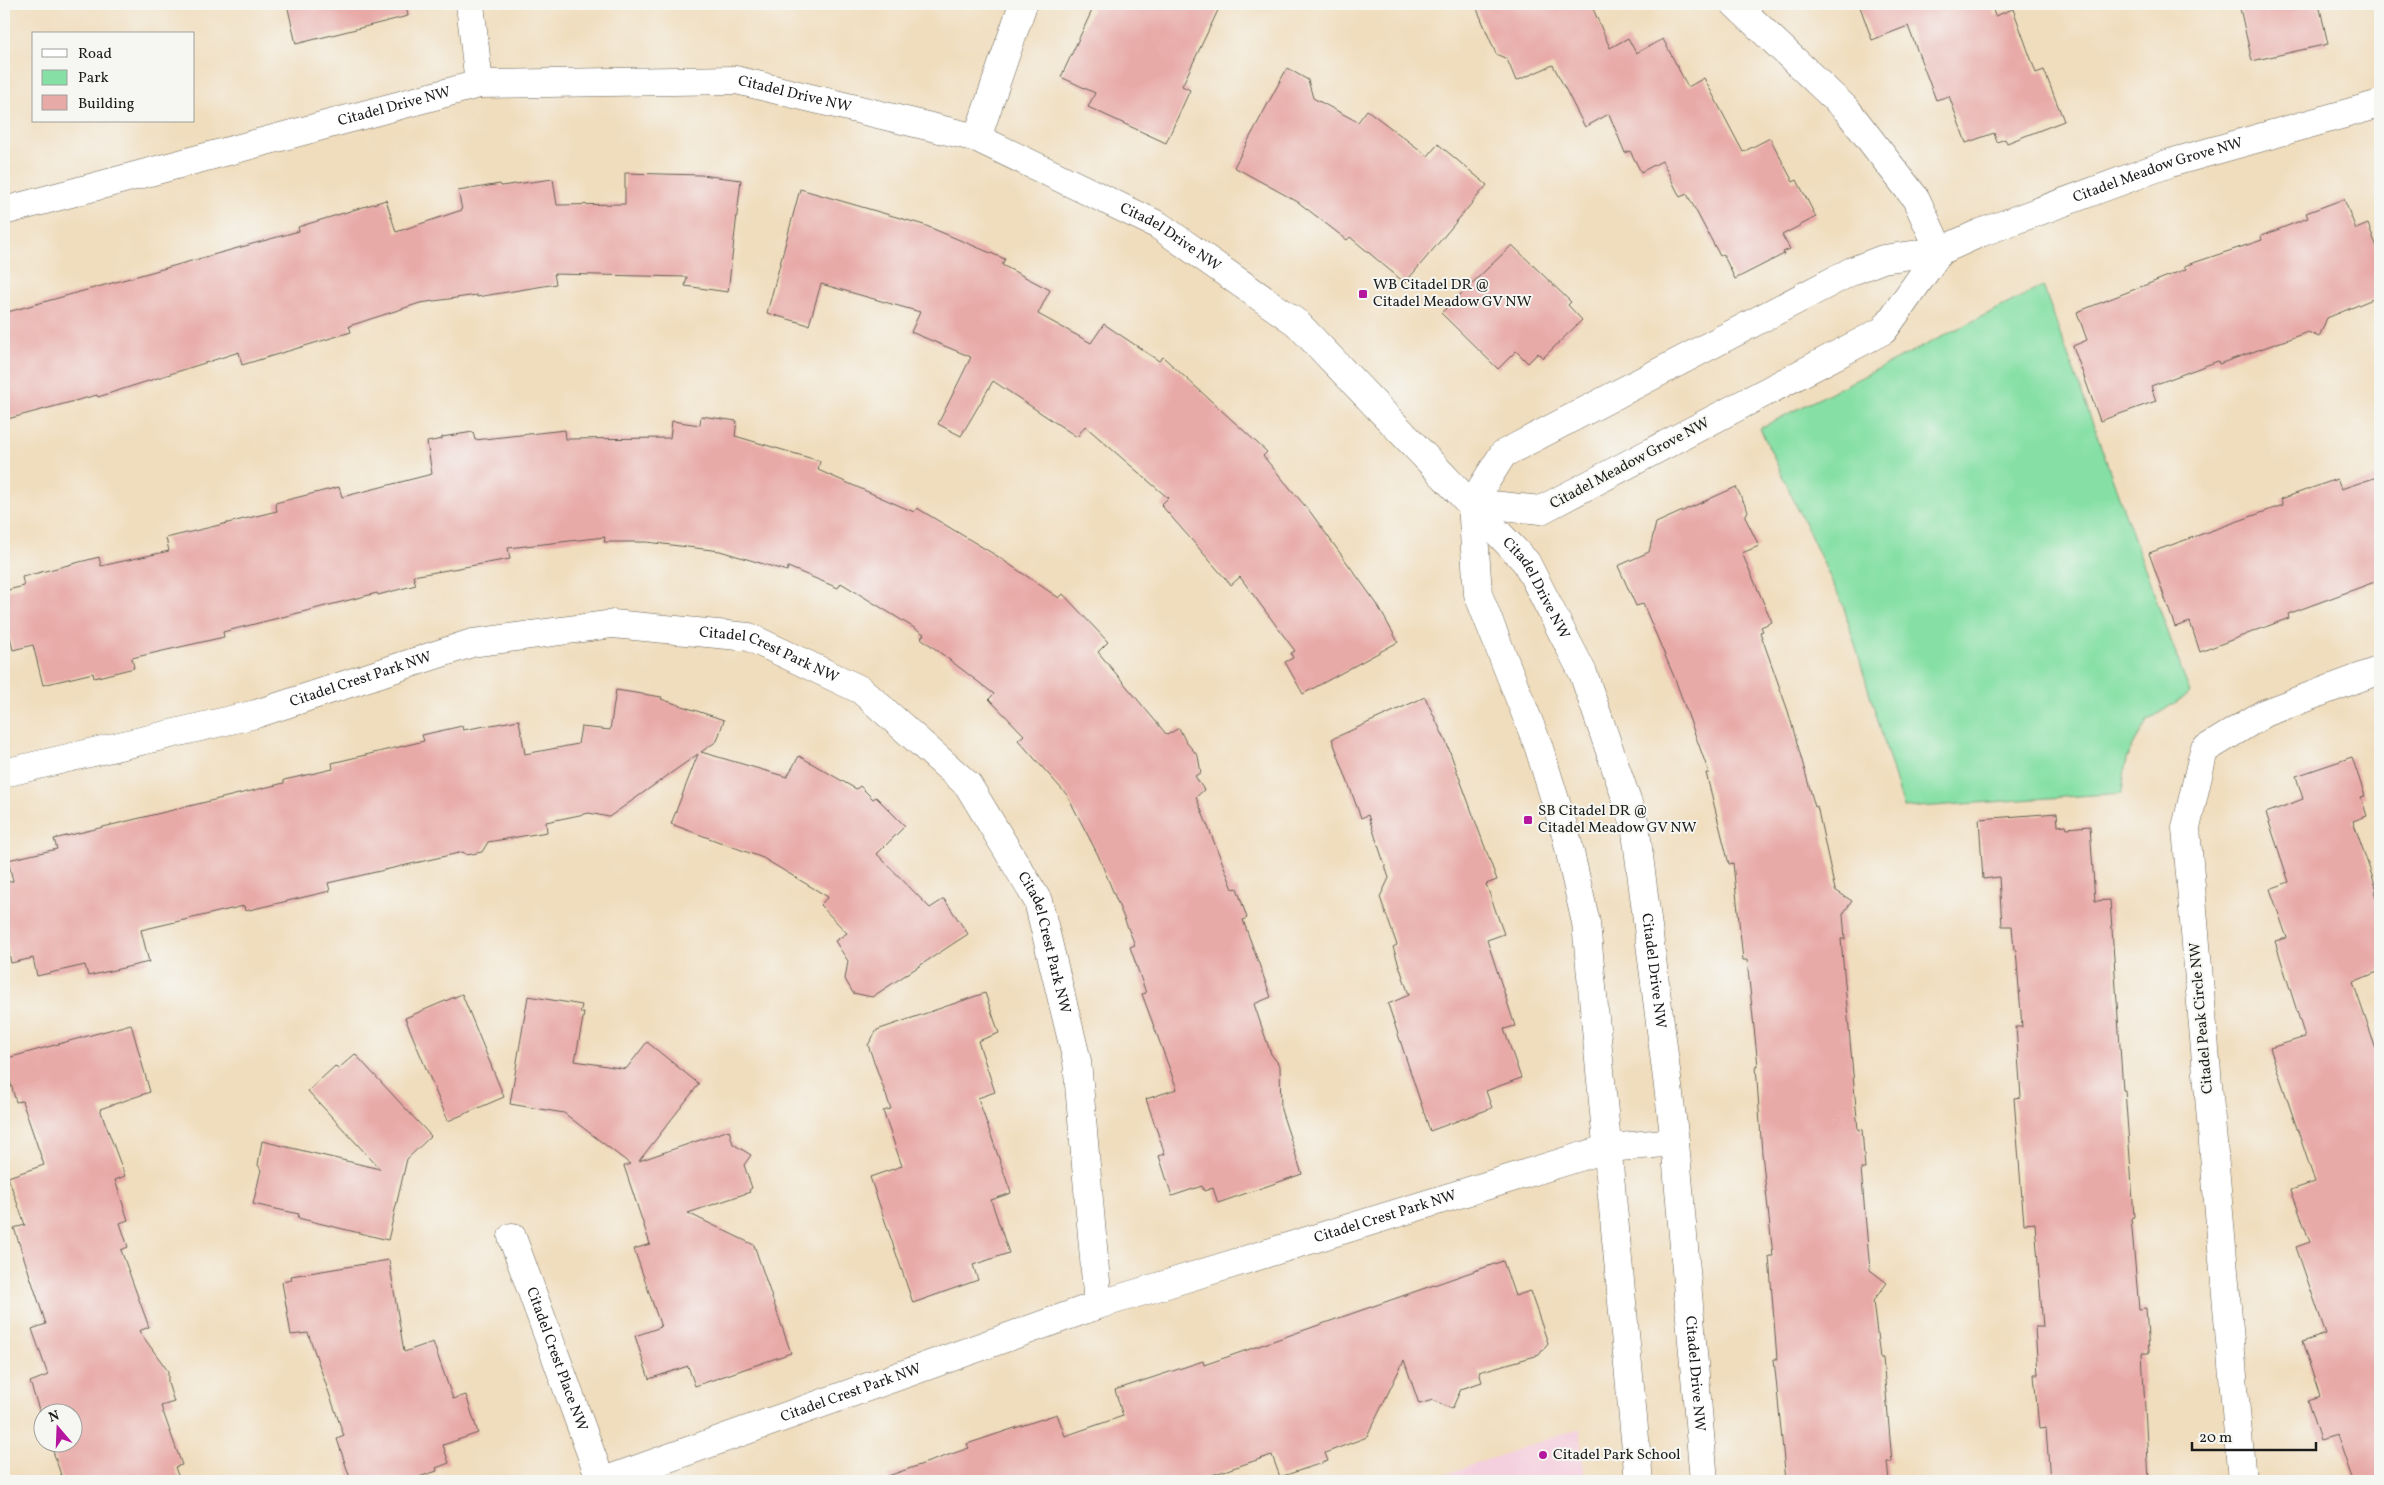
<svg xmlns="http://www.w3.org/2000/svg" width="2384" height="1485" font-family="Vollkorn,serif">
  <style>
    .built { fill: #f4cfde }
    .green { fill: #86e0a5; stroke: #517e60 }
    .building { fill: #e8aaa7 }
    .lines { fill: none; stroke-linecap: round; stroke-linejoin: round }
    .minor-casing { stroke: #666054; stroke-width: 29 }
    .tertiary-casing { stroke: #666054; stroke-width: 29 }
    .minor { stroke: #fff; stroke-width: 28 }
    .tertiary { stroke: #fff; stroke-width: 28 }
    .poi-dot { fill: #b5179e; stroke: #f6f6f2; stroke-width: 2 }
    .labels { text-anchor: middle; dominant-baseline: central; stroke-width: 4; stroke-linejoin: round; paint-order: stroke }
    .street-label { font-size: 15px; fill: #1c1c1c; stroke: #f6f6f2 }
    .poi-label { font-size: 15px; fill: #1c1c1c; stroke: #f6f6f2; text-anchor: start }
  </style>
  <rect width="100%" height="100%" fill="#f6f6f2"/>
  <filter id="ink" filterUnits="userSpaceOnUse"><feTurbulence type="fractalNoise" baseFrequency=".02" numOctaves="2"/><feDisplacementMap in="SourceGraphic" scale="10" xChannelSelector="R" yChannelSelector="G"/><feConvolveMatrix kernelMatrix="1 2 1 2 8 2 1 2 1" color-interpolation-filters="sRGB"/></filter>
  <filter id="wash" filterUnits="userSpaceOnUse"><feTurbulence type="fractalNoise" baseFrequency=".0096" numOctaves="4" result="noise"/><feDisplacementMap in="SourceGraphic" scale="20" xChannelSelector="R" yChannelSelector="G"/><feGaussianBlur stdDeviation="1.12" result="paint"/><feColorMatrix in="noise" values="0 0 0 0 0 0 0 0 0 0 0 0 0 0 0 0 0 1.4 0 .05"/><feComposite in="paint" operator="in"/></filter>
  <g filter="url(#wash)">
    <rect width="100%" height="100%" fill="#f0ddbd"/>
    <!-- built -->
    <path class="built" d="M 1580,1428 L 1585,1481 L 1426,1481 Z"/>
    <!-- green -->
    <path class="green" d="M 2043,286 L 2190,693 L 2147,721 L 2126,759 L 2122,793 L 1904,808 L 1843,605 L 1760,428 Z"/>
    <g id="blocks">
      <!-- building -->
      <g class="building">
        <path d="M 287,4 L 406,4 L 408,16 L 296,44 Z"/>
        <path d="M 1095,4 L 1221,4 L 1182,86 L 1190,90 L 1166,143 L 1088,107 L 1095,93 L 1061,77 Z"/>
        <path d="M 1475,4 L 1591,4 L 1610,48 L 1628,38 L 1636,53 L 1663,39 L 1688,87 L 1704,78 L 1743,152 L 1770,138 L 1793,182 L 1797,180 L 1816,217 L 1782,235 L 1790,249 L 1783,252 L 1784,254 L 1735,279 L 1723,254 L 1720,256 L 1687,194 L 1680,197 L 1662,161 L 1641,172 L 1630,151 L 1625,153 L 1609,114 L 1585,127 L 1553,65 L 1516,81 L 1507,59 L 1496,54 Z"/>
        <path d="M 1859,4 L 1991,4 L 1995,16 L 2013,9 L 2036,73 L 2044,70 L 2064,121 L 2007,143 L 2005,139 L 1997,142 L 1994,133 L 1966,143 L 1949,96 L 1936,100 L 1908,26 L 1872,40 Z"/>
        <path d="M 2239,4 L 2319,4 L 2328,44 L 2252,61 Z"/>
        <path d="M 1287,68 L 1308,80 L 1313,98 L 1358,122 L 1367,110 L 1428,156 L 1438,144 L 1487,185 L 1405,283 L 1350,237 L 1347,240 L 1298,202 L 1234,167 Z"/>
        <path d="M 625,173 L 701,175 L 741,180 L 728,292 L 685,286 L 687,277 L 554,274 L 556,284 L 477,297 L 477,295 L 420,303 L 349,326 L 351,332 L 242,365 L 239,352 L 98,397 L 97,395 L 4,420 L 4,313 L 299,231 L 298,227 L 386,200 L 396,232 L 462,210 L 458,191 L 500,184 L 501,186 L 553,179 L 557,205 L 625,204 Z"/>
        <path d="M 800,189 L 924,225 L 1005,259 L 1002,265 L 1050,290 L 1038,314 L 1091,343 L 1104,324 L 1159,361 L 1163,357 L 1267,452 L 1263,456 L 1311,513 L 1377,604 L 1398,642 L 1303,694 L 1285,662 L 1293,658 L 1291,653 L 1295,651 L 1240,577 L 1231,585 L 1161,505 L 1168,498 L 1085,426 L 1077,437 L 993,381 L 961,436 L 938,424 L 971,357 L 911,332 L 920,312 L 821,284 L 809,325 L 767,313 Z"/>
        <path d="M 2344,199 L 2356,229 L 2368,224 L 2380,255 L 2380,296 L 2327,318 L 2319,337 L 2308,332 L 2219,364 L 2218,361 L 2151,386 L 2156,401 L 2100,421 L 2073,346 L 2087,340 L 2077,312 L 2186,269 L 2184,266 L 2262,240 L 2261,236 L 2308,218 L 2306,213 Z"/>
        <path d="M 1512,245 L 1571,302 L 1568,305 L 1582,320 L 1543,358 L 1538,353 L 1528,363 L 1516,351 L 1498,369 L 1441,313 Z"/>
        <path d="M 701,416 L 737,421 L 735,436 L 820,461 L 818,470 L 914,512 L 917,508 L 997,556 L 1059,598 L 1063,594 L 1108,642 L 1098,652 L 1167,735 L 1179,728 L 1186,742 L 1198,756 L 1201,773 L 1195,776 L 1204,790 L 1196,797 L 1233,889 L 1237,888 L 1247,918 L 1243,920 L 1271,997 L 1254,1004 L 1271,1054 L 1280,1066 L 1281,1110 L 1302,1174 L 1218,1203 L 1213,1188 L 1204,1191 L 1202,1186 L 1172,1196 L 1159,1156 L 1165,1154 L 1146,1099 L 1177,1089 L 1142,994 L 1146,993 L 1130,947 L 1135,945 L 1098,855 L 1067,795 L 1018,740 L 1024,735 L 989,699 L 994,694 L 921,638 L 924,634 L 841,583 L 838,588 L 788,567 L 787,571 L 720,551 L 647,542 L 604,542 L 605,537 L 508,548 L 510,559 L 413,576 L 416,585 L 378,595 L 377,593 L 223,632 L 224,637 L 132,658 L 134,668 L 94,678 L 93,673 L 43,685 L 33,645 L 13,650 L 4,610 L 4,591 L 24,586 L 22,577 L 99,557 L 101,566 L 169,551 L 166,538 L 277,511 L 275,503 L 339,487 L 342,497 L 432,474 L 427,442 L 442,439 L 442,437 L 473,432 L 475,440 L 565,430 L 566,439 L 670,438 L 672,421 L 700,425 Z"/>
        <path d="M 2380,476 L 2380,580 L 2288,614 L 2289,618 L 2200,652 L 2190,622 L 2175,627 L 2149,553 L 2283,505 L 2281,499 L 2337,479 L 2341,489 Z"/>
        <path d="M 1736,487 L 1748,511 L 1745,517 L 1759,546 L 1742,553 L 1772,622 L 1761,627 L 1763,631 L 1760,632 L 1788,711 L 1815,807 L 1817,806 L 1835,890 L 1852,901 L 1843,914 L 1845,939 L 1841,939 L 1858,1130 L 1862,1129 L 1865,1169 L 1861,1169 L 1870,1270 L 1887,1283 L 1873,1301 L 1880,1358 L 1883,1358 L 1892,1462 L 1887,1462 L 1889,1481 L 1786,1481 L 1774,1359 L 1777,1359 L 1769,1256 L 1773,1256 L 1762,1153 L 1756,1066 L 1758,1066 L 1747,960 L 1743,960 L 1733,863 L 1729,864 L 1706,773 L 1709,773 L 1675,679 L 1643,604 L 1636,606 L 1618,566 L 1649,552 L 1656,523 Z"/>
        <path d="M 616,690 L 662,697 L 661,699 L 724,720 L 717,741 L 701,752 L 787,777 L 799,756 L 856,789 L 860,786 L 873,799 L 876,797 L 905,826 L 877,854 L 930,908 L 944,899 L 968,934 L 872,997 L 853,993 L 845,979 L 848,961 L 835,941 L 847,933 L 820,905 L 828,897 L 763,858 L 671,824 L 698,754 L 609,817 L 589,813 L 546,822 L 547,832 L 488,842 L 482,852 L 467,855 L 463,852 L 328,883 L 330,891 L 245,911 L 244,906 L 141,930 L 149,962 L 88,976 L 85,965 L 37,976 L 33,958 L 11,963 L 4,928 L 4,883 L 13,881 L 8,860 L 57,849 L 54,839 L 284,783 L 284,780 L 333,769 L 332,763 L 424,741 L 422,735 L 462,726 L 463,730 L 519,720 L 525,754 L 578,744 L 581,727 L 610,730 Z"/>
        <path d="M 1425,697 L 1447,744 L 1497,880 L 1486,884 L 1504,934 L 1487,940 L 1515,1026 L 1504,1029 L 1521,1078 L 1486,1091 L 1492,1108 L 1430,1131 L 1388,1004 L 1409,995 L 1393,947 L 1397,945 L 1380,897 L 1389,878 L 1368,815 L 1361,818 L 1332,739 Z"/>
        <path d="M 2352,757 L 2365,796 L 2361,797 L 2367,816 L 2353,821 L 2377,890 L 2374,891 L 2380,911 L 2380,971 L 2353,982 L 2380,1061 L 2380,1481 L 2353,1481 L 2337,1435 L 2320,1440 L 2307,1400 L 2320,1396 L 2302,1342 L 2326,1334 L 2296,1247 L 2310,1242 L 2291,1190 L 2315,1182 L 2270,1048 L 2305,1037 L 2275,941 L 2287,938 L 2270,889 L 2289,882 L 2266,813 L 2303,799 L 2296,776 Z"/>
        <path d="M 2057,813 L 2058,826 L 2066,825 L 2067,828 L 2090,826 L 2095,901 L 2110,900 L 2123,1090 L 2125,1090 L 2131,1172 L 2134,1217 L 2131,1218 L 2139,1309 L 2146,1308 L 2149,1353 L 2142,1353 L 2149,1481 L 2050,1481 L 2046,1428 L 2039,1429 L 2034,1374 L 2038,1374 L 2035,1327 L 2043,1327 L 2035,1223 L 2024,1224 L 2014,1098 L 2021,1097 L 2016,1027 L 2022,1027 L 2016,950 L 2014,950 L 2012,926 L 2002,926 L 1999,877 L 1983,879 L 1979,819 Z"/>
        <path d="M 985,993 L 999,1033 L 978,1041 L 995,1092 L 978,1098 L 1011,1193 L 991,1200 L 1009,1253 L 973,1265 L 978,1280 L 913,1303 L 870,1177 L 902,1166 L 883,1111 L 891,1109 L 868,1045 L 877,1030 Z"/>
        <path d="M 462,994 L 504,1097 L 448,1121 L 405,1018 Z"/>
        <path d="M 528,996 L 582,1005 L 580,1013 L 584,1013 L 575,1061 L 626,1069 L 647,1042 L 699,1084 L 639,1161 L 729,1130 L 733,1144 L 751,1155 L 744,1165 L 752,1188 L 749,1190 L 750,1192 L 688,1213 L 754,1245 L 791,1353 L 695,1386 L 688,1366 L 649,1379 L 635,1336 L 661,1327 L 634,1249 L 650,1244 L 624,1166 L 630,1164 L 564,1113 L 510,1104 Z"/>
        <path d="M 131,1024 L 150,1092 L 100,1109 L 125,1176 L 115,1180 L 128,1220 L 120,1223 L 128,1247 L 121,1250 L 149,1327 L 139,1331 L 168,1371 L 168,1383 L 174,1402 L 161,1406 L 182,1465 L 175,1467 L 180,1481 L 63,1481 L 50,1442 L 72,1442 L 72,1412 L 42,1412 L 42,1419 L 30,1382 L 48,1375 L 32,1329 L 46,1324 L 14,1228 L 25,1225 L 8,1177 L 44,1165 L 22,1101 L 16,1102 L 4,1059 Z"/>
        <path d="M 355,1054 L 431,1136 L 407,1159 L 388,1240 L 298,1218 L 299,1214 L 253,1204 L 261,1170 L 258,1165 L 262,1141 L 380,1169 L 308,1091 L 335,1066 L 338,1069 Z"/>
        <path d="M 389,1260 L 404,1352 L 433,1342 L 453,1399 L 466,1395 L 478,1433 L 443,1445 L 449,1463 L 436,1468 L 437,1471 L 407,1481 L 351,1481 L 337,1439 L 344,1436 L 308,1333 L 291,1335 L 282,1282 L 292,1280 L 291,1276 Z"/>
        <path d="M 1503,1261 L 1515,1296 L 1530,1291 L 1548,1343 L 1539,1355 L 1479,1372 L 1482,1382 L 1461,1389 L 1452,1409 L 1433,1400 L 1419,1404 L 1404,1360 L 1367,1437 L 1325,1453 L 1328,1461 L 1280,1477 L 1272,1455 L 1194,1481 L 889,1481 L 888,1476 L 969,1448 L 967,1444 L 1057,1414 L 1065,1436 L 1123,1416 L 1115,1390 L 1203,1361 L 1204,1365 Z"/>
      </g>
    </g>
  </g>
  <g filter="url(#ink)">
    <use href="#blocks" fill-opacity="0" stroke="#666054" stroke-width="1"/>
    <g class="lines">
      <defs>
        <g id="minor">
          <path d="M 470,4 L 479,84"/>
          <path d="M 1735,4 L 1847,110 L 1916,199 L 1940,251"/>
          <path d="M 977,138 L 1023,4"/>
          <path id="s1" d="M 1940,251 L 1884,330 L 1541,510 L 1472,503 L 1503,454 L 1852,271 L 1883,259 L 1940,251 L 1980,233 L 2170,163 L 2380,104"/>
          <path id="s2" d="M 4,773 L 256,714 L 472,643 L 613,624 L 749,637 L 861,690 L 968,785 L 1038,901 L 1077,1061 L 1098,1305"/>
          <path id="s3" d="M 512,1237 L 601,1481"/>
          <path id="s4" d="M 604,1481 L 1098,1305 L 1154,1288 L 1609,1148 L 1675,1142"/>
          <path d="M 2242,1481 L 2186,828 L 2204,750 L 2265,713 L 2380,670"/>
        </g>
        <g id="tertiary">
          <path id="s5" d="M 4,211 L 479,84 L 736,80 L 977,138 L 1158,225 L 1297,323 L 1526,562 L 1583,673 L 1635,824 L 1675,1142 L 1704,1481"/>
          <path d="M 1472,503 L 1478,594 L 1538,745 L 1566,835 L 1586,923 L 1639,1481"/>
        </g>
      </defs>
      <!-- minor casing -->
      <use href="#minor" class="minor-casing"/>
      <!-- tertiary casing -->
      <use href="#tertiary" class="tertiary-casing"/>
      <!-- minor -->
      <use href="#minor" class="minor"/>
      <!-- tertiary -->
      <use href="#tertiary" class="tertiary"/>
    </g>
  </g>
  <!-- markers -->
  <g class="poi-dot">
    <rect x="1358" y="289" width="10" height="10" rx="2.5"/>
    <rect x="1523" y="815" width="10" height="10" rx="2.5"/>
    <circle cx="1543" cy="1455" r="5"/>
  </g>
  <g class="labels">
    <!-- street labels -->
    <g class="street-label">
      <text stroke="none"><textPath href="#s5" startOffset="809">Citadel Drive NW</textPath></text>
      <text stroke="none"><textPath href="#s5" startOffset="404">Citadel Drive NW</textPath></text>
      <text stroke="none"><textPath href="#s1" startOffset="1329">Citadel Meadow Grove NW</textPath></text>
      <text stroke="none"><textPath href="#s5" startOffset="1214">Citadel Drive NW</textPath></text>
      <text transform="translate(1630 464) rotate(-28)">Citadel Meadow Grove NW</text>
      <text stroke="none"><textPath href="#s5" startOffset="1726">Citadel Drive NW</textPath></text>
      <text stroke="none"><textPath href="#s2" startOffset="789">Citadel Crest Park NW</textPath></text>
      <text stroke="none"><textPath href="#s2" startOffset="369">Citadel Crest Park NW</textPath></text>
      <text stroke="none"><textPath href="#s2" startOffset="1209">Citadel Crest Park NW</textPath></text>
      <text stroke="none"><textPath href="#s5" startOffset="2131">Citadel Drive NW</textPath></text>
      <text transform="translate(2202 1018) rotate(-95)">Citadel Peak Circle NW</text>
      <text stroke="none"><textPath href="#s4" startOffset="825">Citadel Crest Park NW</textPath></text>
      <text stroke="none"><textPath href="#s3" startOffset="130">Citadel Crest Place NW</textPath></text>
      <text stroke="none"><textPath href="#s5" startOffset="2536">Citadel Drive NW</textPath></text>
      <text stroke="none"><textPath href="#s4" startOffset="262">Citadel Crest Park NW</textPath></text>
    </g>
    <!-- poi labels -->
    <g class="poi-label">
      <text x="1373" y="285">WB Citadel DR @<tspan x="1373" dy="17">Citadel Meadow GV NW</tspan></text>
      <text x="1538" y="811">SB Citadel DR @<tspan x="1538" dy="17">Citadel Meadow GV NW</tspan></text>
      <text x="1553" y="1455">Citadel Park School</text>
    </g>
  </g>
  <!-- margin -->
  <rect width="2384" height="1485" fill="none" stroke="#f6f6f2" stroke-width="20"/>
  <!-- legend -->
  <rect x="32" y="32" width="162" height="90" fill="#f6f6f2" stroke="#9f9f9c"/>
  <rect x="42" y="49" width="25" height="8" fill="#ffffff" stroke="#9f9f9c"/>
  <text x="78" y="58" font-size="15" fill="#1c1c1c">Road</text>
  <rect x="42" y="70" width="25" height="15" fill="#86e0a5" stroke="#9f9f9c"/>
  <text x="78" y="82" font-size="15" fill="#1c1c1c">Park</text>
  <rect x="42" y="95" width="25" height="15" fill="#e8aaa7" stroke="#9f9f9c"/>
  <text x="78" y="108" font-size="15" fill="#1c1c1c">Building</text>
  <!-- north arrow -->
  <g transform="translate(58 1428) rotate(341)"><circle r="24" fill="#f6f6f2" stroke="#9f9f9c"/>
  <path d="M0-4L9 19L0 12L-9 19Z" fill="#b5179e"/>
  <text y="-8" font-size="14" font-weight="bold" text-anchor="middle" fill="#1c1c1c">N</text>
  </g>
  <!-- scale -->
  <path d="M2192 1442v8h124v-8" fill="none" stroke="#1c1c1c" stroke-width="2.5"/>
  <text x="2199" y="1442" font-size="15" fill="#1c1c1c" stroke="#f6f6f2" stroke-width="4" paint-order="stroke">20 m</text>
</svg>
